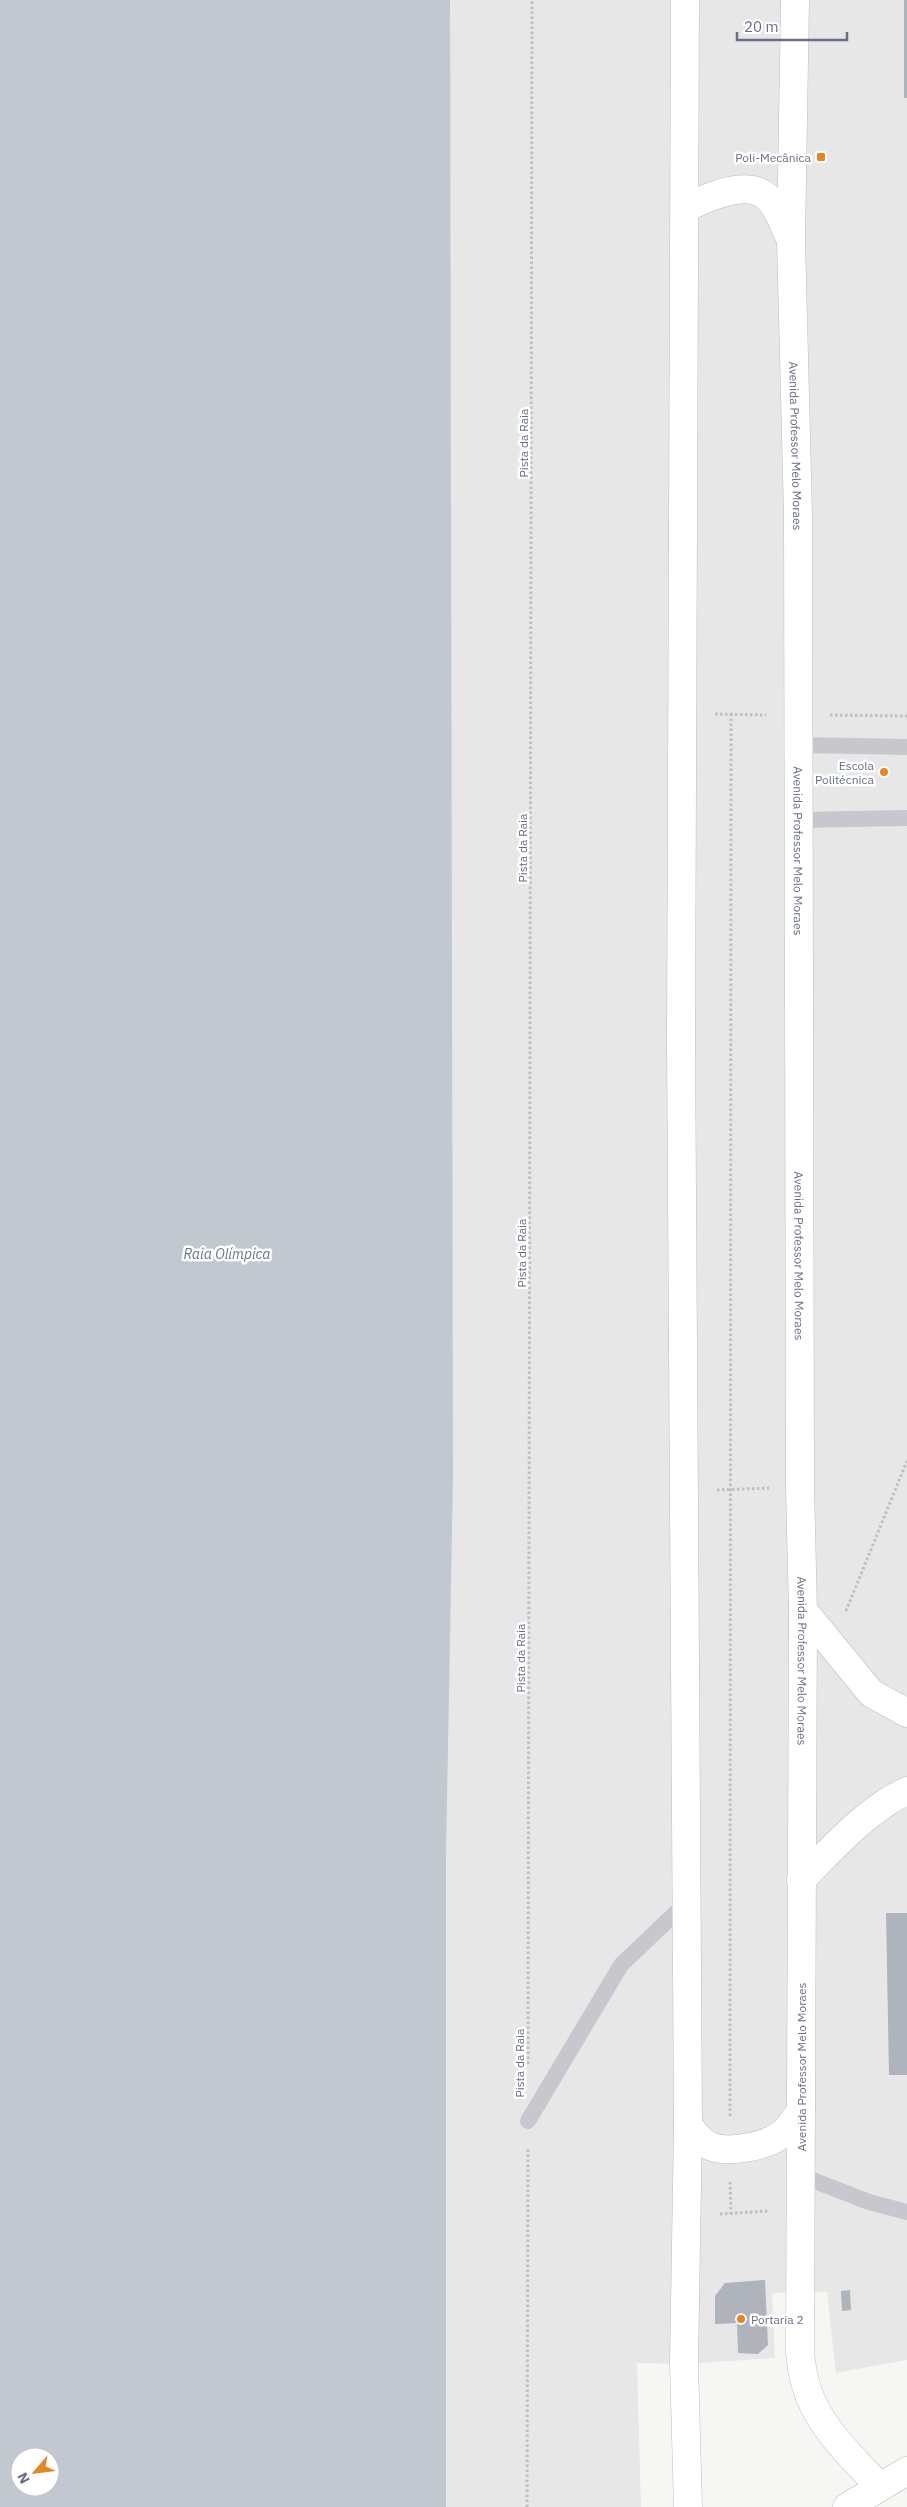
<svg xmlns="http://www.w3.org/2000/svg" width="907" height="2507" font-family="'IBM Plex Sans',sans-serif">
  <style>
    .built { fill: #e7e7e7; fill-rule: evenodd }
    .water { fill: #c1c8cf; fill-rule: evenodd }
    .building { fill: #aeb3bc }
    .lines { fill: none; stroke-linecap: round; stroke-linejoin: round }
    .secondary-casing { stroke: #bbbdc3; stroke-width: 29 }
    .highway-casing { stroke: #b9babe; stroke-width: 29 }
    .path { stroke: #bebfc2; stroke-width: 3; stroke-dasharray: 2.5 2.5; stroke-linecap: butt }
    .lane { stroke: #c7c8cd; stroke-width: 16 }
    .secondary { stroke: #fff; stroke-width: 28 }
    .highway { stroke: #fff; stroke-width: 28 }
    .poi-dot { fill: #e58625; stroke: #fff; stroke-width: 2 }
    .labels { text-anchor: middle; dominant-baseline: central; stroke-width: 5; stroke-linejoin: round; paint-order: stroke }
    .poi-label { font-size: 12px; fill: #656e85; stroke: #fff; text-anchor: end }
    .street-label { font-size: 12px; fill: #656e85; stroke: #fff }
    .water-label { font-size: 14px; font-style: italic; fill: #667588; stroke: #fff }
  </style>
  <rect width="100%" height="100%" fill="#f6f7f3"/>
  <!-- built -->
  <path class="built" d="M 0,0 L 907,0 L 907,2360 L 836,2373 L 827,2292 L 772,2293 L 775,2358 L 684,2364 L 637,2363 L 641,2507 L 0,2507 ZM 20,2457 L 50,2457 L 50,2487 L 20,2487 Z"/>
  <!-- water -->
  <path class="water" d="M 0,0 L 450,0 L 453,1475 L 446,1855 L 446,2507 L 0,2507 ZM 20,2457 L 50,2457 L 50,2487 L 20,2487 Z"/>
  <!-- building -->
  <g class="building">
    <rect x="904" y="0" width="3" height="98"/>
    <path d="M 886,1913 L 907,1913 L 907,2075 L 889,2075 Z"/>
    <path d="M 765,2280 L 768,2345 L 758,2354 L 738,2353 L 737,2323 L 715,2324 L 715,2296 L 725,2283 Z"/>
    <path d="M 850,2290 L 851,2310 L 842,2311 L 841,2291 Z"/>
  </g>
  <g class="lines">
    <defs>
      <g id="secondary">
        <path d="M 685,0 L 681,1040 L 688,2125 L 684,2364 L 688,2507"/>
        <path id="s1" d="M 795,0 L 791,240 L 798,514 L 800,1487 L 803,1610 L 800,2352 C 801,2362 802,2372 805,2382 C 815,2424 852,2457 880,2487"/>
        <path d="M 686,208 C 705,198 743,181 763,194 C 776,202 783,223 789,236"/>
        <path d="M 803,1610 L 871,1693 L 907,1713"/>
        <path d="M 801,1880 C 831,1850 867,1809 907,1791"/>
        <path d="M 688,2125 C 694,2133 700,2142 710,2146 C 728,2154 770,2146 784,2132 C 791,2126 796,2117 801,2110"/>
      </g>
      <path id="highway" d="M 847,2507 L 907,2471"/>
    </defs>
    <!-- secondary casing -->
    <use href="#secondary" class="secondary-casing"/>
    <!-- highway casing -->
    <use href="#highway" class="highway-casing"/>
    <!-- path -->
    <g class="path">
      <path d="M 715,714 L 766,715"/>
      <path d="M 830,715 L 907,716"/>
      <path d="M 717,1490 L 769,1488"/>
      <path d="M 846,1611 L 907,1461"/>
      <path d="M 528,2064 L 532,0"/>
      <path d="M 730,2116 L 731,714"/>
      <path d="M 730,2182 L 731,2214"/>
      <path d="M 720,2214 L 768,2211"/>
      <path d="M 527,2507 L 528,2148"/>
    </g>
    <!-- lane -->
    <g class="lane">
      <path d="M 799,745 L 907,747"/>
      <path d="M 799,820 L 907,818"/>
      <path d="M 528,2121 L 621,1965 L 687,1902"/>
      <path d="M 802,2176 L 869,2202 L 907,2212"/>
    </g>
    <!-- secondary -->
    <use href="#secondary" class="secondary"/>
    <!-- highway -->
    <use href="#highway" class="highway"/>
  </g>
  <!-- markers -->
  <g class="poi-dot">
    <rect x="816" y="152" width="10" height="10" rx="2.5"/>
    <circle cx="884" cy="772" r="5"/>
    <circle cx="741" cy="2319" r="5"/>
  </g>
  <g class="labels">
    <!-- poi labels -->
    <g class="poi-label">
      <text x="811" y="157">Poli-Mecânica</text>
      <text x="874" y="765">Escola<tspan x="874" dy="14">Politécnica</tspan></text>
      <text x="751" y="2319" text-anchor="start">Portaria 2</text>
    </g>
    <!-- street labels -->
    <g class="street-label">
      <text transform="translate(523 443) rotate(-90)">Pista da Raia</text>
      <text stroke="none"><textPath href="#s1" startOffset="446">Avenida Professor Melo Moraes</textPath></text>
      <text transform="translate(522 848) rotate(-90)">Pista da Raia</text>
      <text stroke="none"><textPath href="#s1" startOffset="851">Avenida Professor Melo Moraes</textPath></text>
      <text transform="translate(521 1253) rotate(-90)">Pista da Raia</text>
      <text stroke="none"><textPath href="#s1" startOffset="1256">Avenida Professor Melo Moraes</textPath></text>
      <text transform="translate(520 1658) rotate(-90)">Pista da Raia</text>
      <text stroke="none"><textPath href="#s1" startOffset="1661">Avenida Professor Melo Moraes</textPath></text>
      <text transform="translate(519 2063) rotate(-90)">Pista da Raia</text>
      <text transform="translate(801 2067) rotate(-90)">Avenida Professor Melo Moraes</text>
    </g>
    <!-- water labels -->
    <g class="water-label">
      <text x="227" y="1254">Raia Olímpica</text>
    </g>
  </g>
  <!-- north arrow -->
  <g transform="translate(35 2472) rotate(242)"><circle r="24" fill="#ffffff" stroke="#c1c5ce"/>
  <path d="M0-4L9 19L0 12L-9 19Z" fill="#e58625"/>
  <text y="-8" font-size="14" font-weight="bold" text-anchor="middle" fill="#656e85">N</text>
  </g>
  <!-- scale -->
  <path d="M737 32v8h110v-8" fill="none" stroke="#656e85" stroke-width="2.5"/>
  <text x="744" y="32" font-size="15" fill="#656e85" stroke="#ffffff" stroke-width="4" paint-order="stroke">20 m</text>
</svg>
